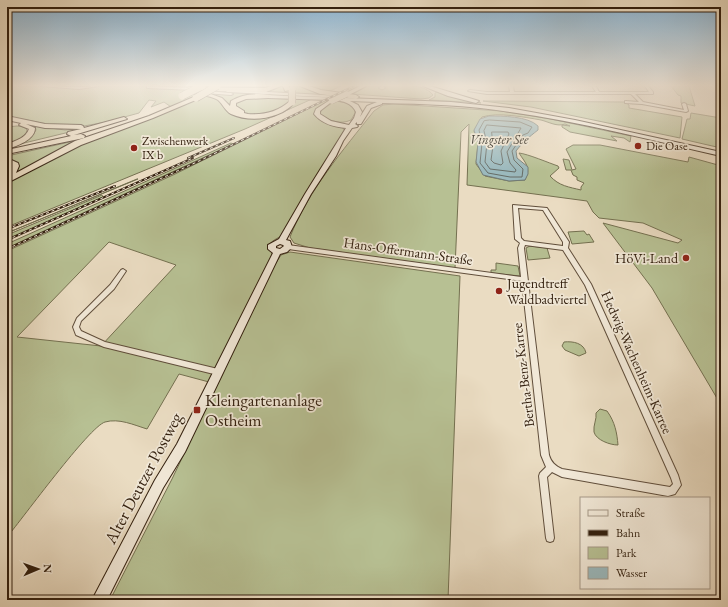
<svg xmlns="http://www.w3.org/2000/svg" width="728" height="607" font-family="'EB Garamond',serif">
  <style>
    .green { fill: #b7c093; stroke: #747050; fill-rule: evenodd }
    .water { fill: #9bb9bd; stroke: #717b77 }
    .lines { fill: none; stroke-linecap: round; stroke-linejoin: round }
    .shore { stroke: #666c66; stroke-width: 1 }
    .street-casing { stroke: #604e3b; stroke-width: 2 }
    .secondary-casing { stroke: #321f0e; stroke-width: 2 }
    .highway-casing { stroke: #321f0e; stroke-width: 2 }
    .street { fill: #f1e8d7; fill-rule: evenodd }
    .secondary { fill: #f1e8d7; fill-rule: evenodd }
    .highway { fill: #eadcc2; fill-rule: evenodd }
    .rail-casing { stroke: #321f0e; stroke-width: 2 }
    .rail { stroke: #f1e8d7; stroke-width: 1; stroke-dasharray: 3; stroke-linecap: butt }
    .secondary-bridge-casing { stroke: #321f0e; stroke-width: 6; stroke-linecap: butt }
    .highway-bridge-casing { stroke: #321f0e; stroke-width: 8; stroke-linecap: butt }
    .secondary-bridge { stroke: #f1e8d7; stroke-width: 5.5 }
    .highway-bridge { stroke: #eadcc2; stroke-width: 7 }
    .poi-dot { fill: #8f2418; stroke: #f1e8d7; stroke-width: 1.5 }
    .labels { text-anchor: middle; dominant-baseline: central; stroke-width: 3.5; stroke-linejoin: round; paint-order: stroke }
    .far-poi-label { font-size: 12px; fill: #321f0e; stroke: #f1e8d7; text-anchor: start }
    .far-water-label { font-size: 13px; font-style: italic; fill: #524d43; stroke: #f1e8d7 }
    .street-label { font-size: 14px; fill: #321f0e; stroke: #f1e8d7 }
    .poi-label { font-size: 14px; fill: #321f0e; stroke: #f1e8d7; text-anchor: end }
    .near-poi-label { font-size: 17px; fill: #321f0e; stroke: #f1e8d7; text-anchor: start }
    .near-street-label { font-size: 17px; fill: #321f0e; stroke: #f1e8d7 }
  </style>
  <rect width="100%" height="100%" fill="#eadcc2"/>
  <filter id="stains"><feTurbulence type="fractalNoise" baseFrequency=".005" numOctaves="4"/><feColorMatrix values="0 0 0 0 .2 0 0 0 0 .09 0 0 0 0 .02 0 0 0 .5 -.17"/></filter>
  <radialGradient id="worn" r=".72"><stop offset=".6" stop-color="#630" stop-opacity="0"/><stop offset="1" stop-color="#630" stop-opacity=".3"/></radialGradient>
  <!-- green -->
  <g class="green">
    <path d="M 7,86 L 341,86 L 245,129 L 7,227 L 7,182 L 67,150 L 174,109 L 164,102 L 151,107 L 156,101 L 149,100 L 139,113 L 106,122 L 84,126 L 52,125 L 7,116 Z"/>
    <path d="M 368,86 L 381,86 L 378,88 L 382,90 L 386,88 L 383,86 C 398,86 423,82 433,95 L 429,98 L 421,99 L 352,94 Z"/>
    <path d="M 671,86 L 689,86 L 695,106 L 681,103 L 681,96 L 678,95 Z"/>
    <path d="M 437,92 L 481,103 L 429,100 L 435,97 L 435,93 Z"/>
    <path d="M 326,100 L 330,101 L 318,108 L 315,113 L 342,127 L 345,131 C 325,164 303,197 285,232 C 281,238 273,239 270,244 C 268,248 271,249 272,253 C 272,256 270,260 269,263 L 209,382 L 179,374 L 147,429 C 134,425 119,418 105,422 C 89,427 23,518 7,537 L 7,251 L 173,175 ZM 109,242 L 176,265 L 101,346 L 17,337 Z"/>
    <path d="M 336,101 L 347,103 L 355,109 L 355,113 L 351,120 C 340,125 330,121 320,114 L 322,109 Z"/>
    <path d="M 483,101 L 625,102 L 629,105 L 629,108 L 682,117 L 680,138 L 531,107 Z"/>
    <path d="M 394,104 L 501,111 L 546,118 L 631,136 L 630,142 L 624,138 L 611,136 L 617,141 L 570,132 L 562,127 L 562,125 L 570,126 L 565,124 C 557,127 549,122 541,120 C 524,117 498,112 482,117 L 474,131 L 478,143 L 476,164 L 485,176 L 509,181 L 525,180 C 531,167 526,164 519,153 C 528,154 549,163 558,166 L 559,168 L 550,176 C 559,186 569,187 581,190 L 581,187 L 584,183 L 577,180 L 577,177 L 573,175 L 571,170 L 566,170 L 563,159 L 569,160 L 572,170 L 576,169 L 566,149 L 573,145 L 600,145 L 688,162 L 689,157 L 718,165 L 721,160 L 721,405 L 652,288 L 603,223 L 678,243 L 682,240 L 643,223 L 599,218 L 593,212 L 587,201 L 467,185 L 469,124 L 461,132 L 455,268 L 310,248 L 294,243 L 290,237 C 308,191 343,150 374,111 L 383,105 Z"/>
    <path d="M 691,113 L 721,118 L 721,148 L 682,139 L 687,119 L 690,119 Z"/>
    <path d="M 17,126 L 25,127 L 27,130 C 26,139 15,141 7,144 L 7,127 Z"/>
    <path d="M 35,126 L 65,130 L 86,128 L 20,144 C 28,140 32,137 36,130 Z"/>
    <path d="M 92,137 L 7,178 L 16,169 L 7,159 L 7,156 Z"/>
    <path d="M 231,143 L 233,144 L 7,248 L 7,244 Z"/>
    <path d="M 137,179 L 138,179 L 7,233 Z"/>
    <path d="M 102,195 L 103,197 L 7,239 L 7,235 Z"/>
    <path d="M 584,231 L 587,235 L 589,234 L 594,242 L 572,244 L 568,232 Z"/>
    <path d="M 530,246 L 547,248 L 550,258 L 528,260 L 526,248 Z"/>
    <path d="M 290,252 L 460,276 L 448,600 L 110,600 L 172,479 L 274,266 L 281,255 Z"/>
    <path d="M 496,263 L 518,266 L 520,276 L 491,273 L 491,270 L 496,270 Z"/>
    <path d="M 564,342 C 573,341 584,343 586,353 L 579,356 L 565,350 L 562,346 Z"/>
    <path d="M 600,409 L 607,411 C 615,422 617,433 618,445 C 610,445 596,440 594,432 C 593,425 597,419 596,413 Z"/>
  </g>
  <!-- water -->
  <path class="water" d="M 489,116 C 502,116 528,116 538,126 L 538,130 C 529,137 523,142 516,151 L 517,158 L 528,167 L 528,174 L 525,180 L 509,181 L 483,175 L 476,162 L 478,143 L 474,130 L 480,119 Z"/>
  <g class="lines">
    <!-- shore -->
    <g class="shore">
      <path d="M 490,120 L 520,122 L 532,127 L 528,133 L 523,135 L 512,151 L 514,160 L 523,169 L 522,177 L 510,177 L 488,173 L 480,163 L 482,143 L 479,130 L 484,121 Z"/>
      <path d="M 487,125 L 521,128 L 507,152 L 510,163 L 516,170 L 515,172 L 490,169 L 485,162 L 487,143 L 484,131 Z"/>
      <path d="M 492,132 L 508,132 L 509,134 L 501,151 L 503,163 L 501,165 L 494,163 L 491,160 L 493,146 Z"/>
    </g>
    <defs>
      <g id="street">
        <path d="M 41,86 L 79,87 L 99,86 L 79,89 Z"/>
        <path d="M 147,86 L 195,88 L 197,89 L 195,90 L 148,88 L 147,88 Z"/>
        <path d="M 509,86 L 513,86 L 514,92 L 596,92 L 592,86 L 596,86 L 599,92 L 649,92 L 645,86 L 648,86 L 653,92 L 653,94 L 635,94 L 643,102 L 684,110 L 682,104 L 684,103 L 686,104 L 688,111 L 686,112 L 642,104 L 625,103 L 625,101 L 626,101 L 639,102 L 631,94 L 487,94 L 468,91 L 470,90 L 487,92 L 510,92 Z"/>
        <path d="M 228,90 L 342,96 L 344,97 L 342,98 L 227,92 L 226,91 Z"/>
        <path d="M 206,91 L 231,93 L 233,94 L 231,95 L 205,93 L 204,92 Z"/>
        <path d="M 513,205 L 547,208 L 569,242 L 568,248 L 591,284 L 678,475 L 681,485 L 675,494 L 668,496 L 562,477 L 552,472 L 547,477 L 554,538 L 553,541 L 550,542 L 547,541 L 546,538 L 539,476 L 540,473 L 546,467 L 541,455 L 522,281 L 288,249 L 285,247 L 288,245 L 521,277 L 518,248 L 520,243 L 515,239 L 513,206 ZM 518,208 L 543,210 L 563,242 L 563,246 L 524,241 L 521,238 ZM 525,245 L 563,250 L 585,285 L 671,478 L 673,484 L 670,487 L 562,469 C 555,466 551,462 549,455 L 524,248 Z"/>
        <path d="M 123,269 L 126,271 L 114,289 L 81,321 L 79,327 L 81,331 L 105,342 L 218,369 L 220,370 L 221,372 L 220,374 L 218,375 L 104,347 L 76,335 L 73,327 L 77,318 L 110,285 L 121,270 Z"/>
      </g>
      <g id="secondary">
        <path d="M 360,86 L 366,86 L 349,95 L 344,94 Z"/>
        <path d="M 423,86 L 430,86 L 479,101 L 476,103 L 448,96 Z"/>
        <path d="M 266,95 L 451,102 L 509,108 L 575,120 L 721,152 L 721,156 C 651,140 581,122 510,112 C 468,105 425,104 382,103 L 382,104 L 371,108 L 361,124 L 357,124 L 357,122 L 355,124 L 358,126 L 357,127 L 352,128 L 343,141 L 336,156 L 311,194 L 286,240 L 290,241 L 292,247 L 287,252 L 280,254 L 185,452 L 163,488 L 107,600 L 92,600 L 155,480 L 177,444 L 273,253 L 268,249 L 268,245 L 279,239 L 305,194 L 346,128 C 334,127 322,124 314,114 L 316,109 L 330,100 L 268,98 L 266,97 ZM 334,100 C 343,101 352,103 356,112 L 354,118 L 349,125 L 331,121 L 320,114 L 320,111 ZM 350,101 L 377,102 L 367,106 L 360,117 L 362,112 L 358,105 ZM 280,244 L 283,245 L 284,246 L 280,249 L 276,248 L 276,246 Z"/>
      </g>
      <g id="highway">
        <path d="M 271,86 L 281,86 L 266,92 L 202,91 L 222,98 L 230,106 L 231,101 C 242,94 257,93 270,95 L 271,96 L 268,98 L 246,99 L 236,103 L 236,106 L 244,111 L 244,113 L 248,114 C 264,115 278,112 290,101 L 295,102 C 281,119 251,123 231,114 C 225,111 223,104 218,100 C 212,96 203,96 197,93 L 197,91 L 189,91 L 186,89 L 189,87 L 265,88 Z"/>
        <path d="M 283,86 L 289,86 L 290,90 L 285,91 Z"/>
        <path d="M 300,86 L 309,86 L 321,90 L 356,95 L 359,97 L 356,99 L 320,94 Z"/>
        <path d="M 196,96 L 198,97 L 198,99 L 153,118 L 81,145 L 7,183 L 7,173 L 11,166 L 7,163 L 7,158 L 18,163 L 19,166 L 16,173 L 75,141 L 149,116 Z"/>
        <path d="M 7,116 L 45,124 L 81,125 L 83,126 L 84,128 L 124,117 L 127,119 L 74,135 L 81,134 L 85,136 L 84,138 L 7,154 L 7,150 L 71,136 L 67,134 L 68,132 L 81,129 L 45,128 L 26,124 L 35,128 C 35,140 17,146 7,149 L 7,144 C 15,141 26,138 29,129 L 19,125 L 21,123 L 7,120 Z"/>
      </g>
    </defs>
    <!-- street casing -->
    <use href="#street" class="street-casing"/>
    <!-- secondary casing -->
    <use href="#secondary" class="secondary-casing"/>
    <!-- highway casing -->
    <use href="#highway" class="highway-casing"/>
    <!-- street -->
    <use href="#street" class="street"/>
    <!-- secondary -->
    <use href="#secondary" class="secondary"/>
    <!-- highway -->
    <use href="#highway" class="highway"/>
    <defs>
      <g id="rail">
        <path d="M 188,158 L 234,138"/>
        <path d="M 7,229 L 115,186"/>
        <path d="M 7,240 L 193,158"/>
        <path d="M 7,249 L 199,161 L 354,86"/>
      </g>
    </defs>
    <!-- rail casing -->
    <use href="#rail" class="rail-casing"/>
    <!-- rail -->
    <use href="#rail" class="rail"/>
    <defs>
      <path id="secondary-bridge" d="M 332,101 L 347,94"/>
      <g id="highway-bridge">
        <path d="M 292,90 L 292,102"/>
        <path d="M 182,96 L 202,86"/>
        <path d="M 196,98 L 217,86"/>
      </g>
    </defs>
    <!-- secondary-bridge casing -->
    <use href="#secondary-bridge" class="secondary-bridge-casing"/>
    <!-- highway-bridge casing -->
    <use href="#highway-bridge" class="highway-bridge-casing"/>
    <!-- secondary-bridge -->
    <use href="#secondary-bridge" class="secondary-bridge"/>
    <!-- highway-bridge -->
    <use href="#highway-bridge" class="highway-bridge"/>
  </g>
  <!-- sky -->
  <linearGradient id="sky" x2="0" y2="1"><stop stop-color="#89b6d7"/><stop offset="0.5" stop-color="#f6efe4"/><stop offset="1" stop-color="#f6efe4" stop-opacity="0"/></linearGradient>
  <rect width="728" height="171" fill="url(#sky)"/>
  <!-- markers -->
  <g class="poi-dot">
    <circle cx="638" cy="146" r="4"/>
    <circle cx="134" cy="148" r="4"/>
    <circle cx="686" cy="258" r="4"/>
    <circle cx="499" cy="291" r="4"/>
    <rect x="193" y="406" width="8" height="8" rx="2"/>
  </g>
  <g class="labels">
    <!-- far-poi labels -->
    <g class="far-poi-label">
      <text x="142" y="141">Zwischenwerk<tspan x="142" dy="14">IX b</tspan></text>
      <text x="646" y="146">Die Oase</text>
    </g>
    <!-- far-water labels -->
    <g class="far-water-label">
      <text x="499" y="139">Vingster See</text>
    </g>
    <!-- street labels -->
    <g class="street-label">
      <text transform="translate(408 251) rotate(8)">Hans-Offermann-Straße</text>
      <text transform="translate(637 362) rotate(66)">Hedwig-Wachenheim-Karree</text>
      <text transform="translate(523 375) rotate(-97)">Bertha-Benz-Karree</text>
    </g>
    <!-- poi labels -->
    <g class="poi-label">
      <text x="678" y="258">HöVi-Land</text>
      <text x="507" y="283" text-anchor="start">Jugendtreff<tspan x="507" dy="16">Waldbadviertel</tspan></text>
    </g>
    <!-- near-poi labels -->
    <g class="near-poi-label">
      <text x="205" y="400">Kleingartenanlage<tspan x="205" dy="20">Ostheim</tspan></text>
    </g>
    <!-- near-street labels -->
    <g class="near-street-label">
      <text transform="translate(143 478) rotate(-62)">Alter Deutzer Postweg</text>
    </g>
  </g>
  <!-- margin -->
  <rect width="728" height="607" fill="none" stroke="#eadcc2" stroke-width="24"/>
  <rect x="8" y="8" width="712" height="591" fill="none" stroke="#321f0e" stroke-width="2"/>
  <rect x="12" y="12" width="704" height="583" fill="none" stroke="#321f0e"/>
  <!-- legend -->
  <rect x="580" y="497" width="130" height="92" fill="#f1e8d7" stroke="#a59887"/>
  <rect x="588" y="510" width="20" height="6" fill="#f1e8d7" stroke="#a59887"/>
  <text x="616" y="517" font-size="12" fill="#321f0e">Straße</text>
  <rect x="588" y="530" width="20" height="6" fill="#321f0e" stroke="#a59887"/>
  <text x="616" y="537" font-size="12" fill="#321f0e">Bahn</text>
  <rect x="588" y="547" width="20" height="12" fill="#b7c093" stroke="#a59887"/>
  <text x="616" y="557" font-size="12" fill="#321f0e">Park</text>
  <rect x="588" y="567" width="20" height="12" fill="#9bb9bd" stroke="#a59887"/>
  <text x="616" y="577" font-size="12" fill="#321f0e">Wasser</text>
  <!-- north arrow -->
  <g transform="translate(38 569) rotate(88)" stroke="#f1e8d7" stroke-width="3" paint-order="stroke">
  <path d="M0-3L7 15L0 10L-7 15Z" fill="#321f0e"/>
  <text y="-6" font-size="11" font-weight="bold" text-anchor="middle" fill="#321f0e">N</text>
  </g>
  <rect width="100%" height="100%" filter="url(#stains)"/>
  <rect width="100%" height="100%" fill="url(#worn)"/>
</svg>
